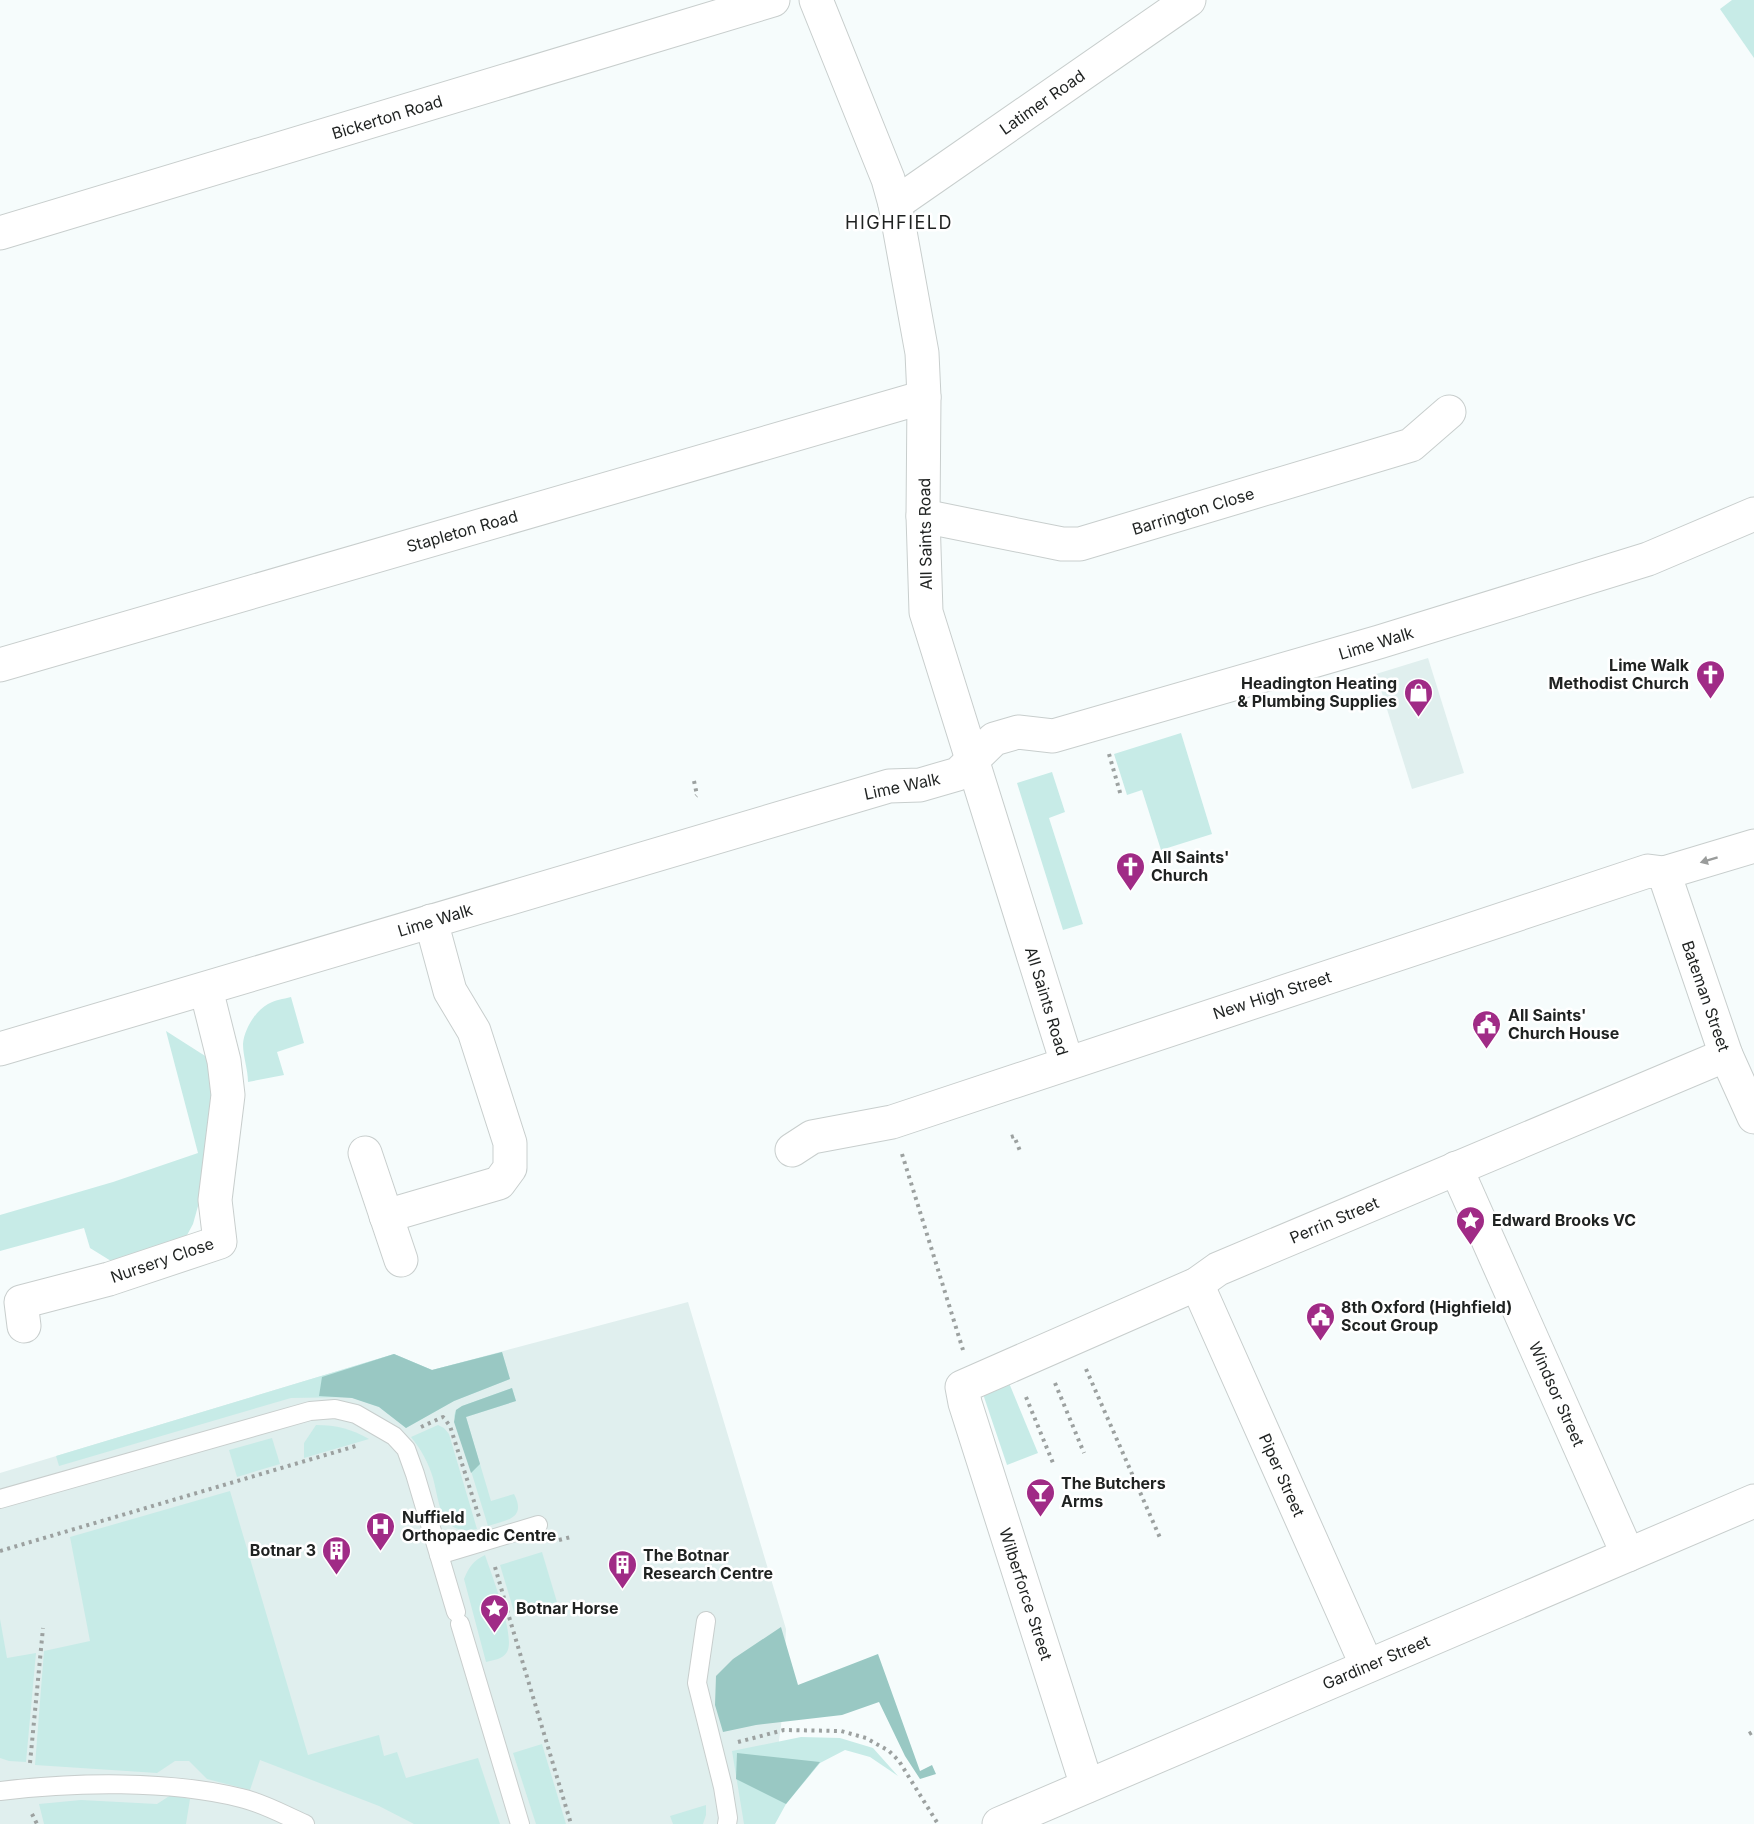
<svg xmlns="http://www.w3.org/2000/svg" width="1754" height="1824" font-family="Inter,sans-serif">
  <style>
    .built { fill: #e0efee }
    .green { fill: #c7ebe7 }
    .forest { fill: #99c8c3 }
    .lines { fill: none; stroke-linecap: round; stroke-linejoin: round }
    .lane-casing { stroke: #c8cecd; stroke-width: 20 }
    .street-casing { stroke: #c8cecd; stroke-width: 35 }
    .secondary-casing { stroke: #c8cecd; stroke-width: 35 }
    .path { stroke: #9ca1a0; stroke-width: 4; stroke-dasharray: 3 4.5; stroke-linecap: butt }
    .lane { stroke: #fff; stroke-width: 18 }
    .street { stroke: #fff; stroke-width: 33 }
    .secondary { stroke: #fff; stroke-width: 33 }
    .oneway { fill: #9a9c9b }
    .labels { text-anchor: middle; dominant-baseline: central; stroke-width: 5; stroke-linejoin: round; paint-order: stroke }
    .street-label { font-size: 16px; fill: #1f2221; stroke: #fff }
    .poi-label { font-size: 16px; font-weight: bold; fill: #1f2221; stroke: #fff; text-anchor: start }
    .neighbourhood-label { font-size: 18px; letter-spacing: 1.5px; fill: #1f2221; stroke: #fff }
  </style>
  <rect width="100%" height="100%" fill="#f6fcfc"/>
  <!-- built -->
  <g class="built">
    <path d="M 1428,658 L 1464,773 L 1412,789 L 1376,674 Z"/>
    <path d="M 688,1302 L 786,1629 L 782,1718 L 768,1824 L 0,1824 L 0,1473 L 394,1354 L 432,1370 Z"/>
  </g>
  <!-- green -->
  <g class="green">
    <path d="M 1732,0 L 1754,0 L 1754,58 L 1720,9 Z"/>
    <path d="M 1181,733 L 1212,834 L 1161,850 L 1142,790 L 1127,795 L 1114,754 Z"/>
    <path d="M 1052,772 L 1065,812 L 1049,818 L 1083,924 L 1063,930 L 1017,783 Z"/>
    <path d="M 291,997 L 304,1043 L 277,1052 L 284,1075 L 248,1082 C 248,1069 243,1057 243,1044 C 244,1030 255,1011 268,1004 C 275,1000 283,999 291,997 Z"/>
    <path d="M 166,1031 L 213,1061 L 217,1093 L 200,1199 L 193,1224 L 186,1237 L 111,1261 L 90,1248 L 84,1228 L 0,1251 L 0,1215 L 113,1182 L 198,1153 Z"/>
    <path d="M 502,1352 L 510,1379 L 454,1401 L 406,1428 L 379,1407 L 350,1397 L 291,1398 L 59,1466 L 56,1456 L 394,1354 L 432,1370 Z"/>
    <path d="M 1009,1383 L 1038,1453 L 1007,1465 L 983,1394 Z"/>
    <path d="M 512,1388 L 516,1401 L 466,1417 L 491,1501 L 514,1494 C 527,1519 506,1520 488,1526 L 454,1416 L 456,1410 L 462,1406 Z"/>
    <path d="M 316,1425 C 337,1425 351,1429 369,1439 L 304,1458 L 304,1443 Z"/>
    <path d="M 438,1425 L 444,1428 L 449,1434 L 477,1529 C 440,1537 440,1504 433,1478 C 429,1464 421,1449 411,1437 Z"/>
    <path d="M 272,1438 L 280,1464 L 237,1477 L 229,1450 Z"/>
    <path d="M 230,1491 L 308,1755 L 379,1735 L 384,1756 L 397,1752 L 406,1778 L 478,1758 L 500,1824 L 414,1824 L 379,1806 L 260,1760 L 250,1790 L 207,1779 L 189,1761 L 175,1761 L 157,1773 L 35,1765 L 44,1651 L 90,1641 L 70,1537 Z"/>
    <path d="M 542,1552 L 557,1602 L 515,1615 L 500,1565 Z"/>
    <path d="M 485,1555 C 491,1573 516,1637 507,1652 C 503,1659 494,1660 486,1662 L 464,1579 C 469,1567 473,1561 485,1555 Z"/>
    <path d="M 0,1619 L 7,1658 L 36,1653 L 26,1762 L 9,1761 L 0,1758 Z"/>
    <path d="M 801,1737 L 840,1738 L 873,1748 L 898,1776 L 870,1757 L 845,1750 L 820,1763 L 786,1804 L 775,1824 L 744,1824 L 732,1751 Z"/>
    <path d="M 542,1744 L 566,1824 L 536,1824 L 513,1753 Z"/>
    <path d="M 171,1795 L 190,1799 L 186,1824 L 44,1824 L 39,1804 L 81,1800 L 157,1804 Z"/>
    <path d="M 706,1805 L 706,1815 L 703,1824 L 673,1824 L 670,1816 Z"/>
  </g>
  <!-- forest -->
  <g class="forest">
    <path d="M 502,1352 L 510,1379 L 454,1401 L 406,1428 L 379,1407 L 352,1398 L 319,1396 L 322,1377 L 394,1354 L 432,1370 Z"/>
    <path d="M 512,1388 L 516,1401 L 466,1417 L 480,1464 L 471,1473 L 454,1422 L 456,1410 L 462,1406 Z"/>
    <path d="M 781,1627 L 798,1685 L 878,1654 L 920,1771 L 932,1765 L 936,1774 L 920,1779 L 905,1756 L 879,1702 L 842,1715 L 756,1725 L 723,1732 L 715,1705 L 716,1676 L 733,1659 Z"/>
    <path d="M 737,1753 L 820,1762 L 786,1804 L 736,1779 Z"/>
  </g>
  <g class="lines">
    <defs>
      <g id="lane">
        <path d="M 0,1499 L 310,1411 L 335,1409 L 356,1414 L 394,1436 L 406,1449 L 415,1474 L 456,1612"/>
        <path d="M 439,1555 L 538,1525"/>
        <path d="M 706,1621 L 697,1683 L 723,1787 L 728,1818 L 727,1824"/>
        <path d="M 460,1624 L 520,1824"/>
        <path d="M 0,1791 C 75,1782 168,1780 241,1798 C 263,1803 284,1815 305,1824"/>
      </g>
      <g id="street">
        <path d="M 816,0 L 888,179 L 895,204 L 922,353 L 924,397 L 923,516 L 926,612 L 1067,1063"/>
        <path d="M 895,204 L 1189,0"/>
        <path d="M 0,233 L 773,0"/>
        <path d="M 923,516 L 1062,544 L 1080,544 L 1411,445 L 1449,412"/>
        <path d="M 0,665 L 924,397"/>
        <path d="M 1664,873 L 1726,1055 L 1754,1117"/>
        <path d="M 792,1150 L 812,1137 L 892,1122 L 1648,871 L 1664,873 L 1754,846"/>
        <path d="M 365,1153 L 401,1260"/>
        <path d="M 1456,1168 L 1628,1555"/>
        <path d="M 386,1216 L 499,1183 L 510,1168 L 510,1143 L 474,1031 L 450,991 L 431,921"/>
        <path d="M 1197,1284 L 1367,1666"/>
        <path d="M 24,1326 L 21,1302 L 109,1279 L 220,1242 L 215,1200 L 228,1095 L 224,1061 L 206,989"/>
        <path d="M 1087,1786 L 965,1403 L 962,1387 L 1197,1284 L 1218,1269 L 1726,1055"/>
        <path d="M 999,1824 L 1754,1501"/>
      </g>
      <path id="secondary" d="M 0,1049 L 889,786 L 920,785 L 958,774 L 994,739 L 1018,732 L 1053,736 L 1379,642 L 1648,559 L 1754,514"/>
    </defs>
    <!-- lane casing -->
    <use href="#lane" class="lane-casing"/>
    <!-- street casing -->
    <use href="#street" class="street-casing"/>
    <!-- secondary casing -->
    <use href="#secondary" class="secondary-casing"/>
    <!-- path -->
    <g class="path">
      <path d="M 1109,754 L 1121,796"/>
      <path d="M 694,781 L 697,795 L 696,796"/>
      <path d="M 1011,1137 L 1014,1136 L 1020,1151"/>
      <path d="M 902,1154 L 963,1350"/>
      <path d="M 1086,1369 L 1161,1540"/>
      <path d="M 1055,1383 L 1084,1453"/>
      <path d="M 1026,1397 L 1053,1463"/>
      <path d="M 421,1427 L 443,1417 L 450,1426 L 479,1517"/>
      <path d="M 559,1540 L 571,1537"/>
      <path d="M 0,1551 L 356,1446"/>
      <path d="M 495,1567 L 504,1598"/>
      <path d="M 507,1610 L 571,1824"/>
      <path d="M 1749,1734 L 1754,1731"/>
      <path d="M 738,1742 L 784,1730 L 841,1731 L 866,1738 L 889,1751 L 899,1761 L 938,1824"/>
      <path d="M 30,1763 L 43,1628"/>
      <path d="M 32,1814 L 37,1824"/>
    </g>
    <!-- lane -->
    <use href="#lane" class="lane"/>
    <!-- street -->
    <use href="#street" class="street"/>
    <!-- secondary -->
    <use href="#secondary" class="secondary"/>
  </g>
  <!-- one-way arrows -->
  <defs><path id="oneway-solid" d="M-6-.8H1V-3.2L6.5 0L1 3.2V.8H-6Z" transform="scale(1.5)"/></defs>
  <use class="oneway" href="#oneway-solid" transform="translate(1709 860) rotate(163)"/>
  <!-- icons -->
  <defs>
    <symbol id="church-pin" viewBox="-11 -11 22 30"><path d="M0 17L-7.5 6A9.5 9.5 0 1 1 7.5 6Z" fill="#a02b86" stroke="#fff"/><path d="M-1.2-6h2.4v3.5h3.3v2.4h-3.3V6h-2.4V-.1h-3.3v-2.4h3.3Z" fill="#fff"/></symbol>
    <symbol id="shop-pin" viewBox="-11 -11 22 30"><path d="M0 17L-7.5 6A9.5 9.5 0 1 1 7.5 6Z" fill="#a02b86" stroke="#fff"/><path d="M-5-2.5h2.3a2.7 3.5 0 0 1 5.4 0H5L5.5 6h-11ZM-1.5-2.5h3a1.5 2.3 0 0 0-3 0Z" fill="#fff"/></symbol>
    <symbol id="civic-pin" viewBox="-11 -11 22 30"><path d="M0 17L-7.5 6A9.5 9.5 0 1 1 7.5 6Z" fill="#a02b86" stroke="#fff"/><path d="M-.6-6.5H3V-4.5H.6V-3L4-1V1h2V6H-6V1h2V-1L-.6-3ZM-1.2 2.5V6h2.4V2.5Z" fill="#fff"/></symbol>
    <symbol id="sight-pin" viewBox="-11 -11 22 30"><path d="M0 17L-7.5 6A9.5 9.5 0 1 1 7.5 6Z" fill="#a02b86" stroke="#fff"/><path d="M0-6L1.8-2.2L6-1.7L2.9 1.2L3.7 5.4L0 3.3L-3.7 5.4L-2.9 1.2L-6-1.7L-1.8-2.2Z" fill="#fff"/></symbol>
    <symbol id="bar-pin" viewBox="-11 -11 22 30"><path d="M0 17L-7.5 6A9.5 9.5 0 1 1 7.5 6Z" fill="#a02b86" stroke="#fff"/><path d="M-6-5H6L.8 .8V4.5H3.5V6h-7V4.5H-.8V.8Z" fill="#fff"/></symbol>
    <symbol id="hospital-pin" viewBox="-11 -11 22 30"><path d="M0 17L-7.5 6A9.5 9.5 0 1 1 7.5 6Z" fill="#a02b86" stroke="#fff"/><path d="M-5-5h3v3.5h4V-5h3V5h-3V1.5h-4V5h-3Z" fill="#fff"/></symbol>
    <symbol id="building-pin" viewBox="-11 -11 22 30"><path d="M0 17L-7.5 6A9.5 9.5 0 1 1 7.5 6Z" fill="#a02b86" stroke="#fff"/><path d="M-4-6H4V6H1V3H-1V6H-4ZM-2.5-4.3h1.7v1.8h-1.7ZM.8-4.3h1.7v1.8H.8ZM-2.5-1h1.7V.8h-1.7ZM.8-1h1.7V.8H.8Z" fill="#fff"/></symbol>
  </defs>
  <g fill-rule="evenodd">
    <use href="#church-pin" x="1694" y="658" width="33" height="45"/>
    <use href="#shop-pin" x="1402" y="676" width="33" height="45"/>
    <use href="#church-pin" x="1114" y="850" width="33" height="45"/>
    <use href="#civic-pin" x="1470" y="1008" width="33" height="45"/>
    <use href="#sight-pin" x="1454" y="1204" width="33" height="45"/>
    <use href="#civic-pin" x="1304" y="1300" width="33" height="45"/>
    <use href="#bar-pin" x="1024" y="1476" width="33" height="45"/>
    <use href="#hospital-pin" x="364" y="1510" width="33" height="45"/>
    <use href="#building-pin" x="320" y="1534" width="33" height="45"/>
    <use href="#building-pin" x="606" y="1548" width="33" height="45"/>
    <use href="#sight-pin" x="478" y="1592" width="33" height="45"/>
  </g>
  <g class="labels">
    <!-- street labels -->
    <g class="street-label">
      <text transform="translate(1042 102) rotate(-35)">Latimer Road</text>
      <text transform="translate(387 117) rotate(-17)">Bickerton Road</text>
      <text transform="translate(1193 511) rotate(-17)">Barrington Close</text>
      <text transform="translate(462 531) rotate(-16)">Stapleton Road</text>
      <text transform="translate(925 534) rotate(-91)">All Saints Road</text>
      <text transform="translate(1376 643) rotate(-17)">Lime Walk</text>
      <text transform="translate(902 786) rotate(-12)">Lime Walk</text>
      <text transform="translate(435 920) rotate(-17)">Lime Walk</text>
      <text transform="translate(1272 995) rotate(-18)">New High Street</text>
      <text transform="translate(1706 996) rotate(71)">Bateman Street</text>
      <text transform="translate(1047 1001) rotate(73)">All Saints Road</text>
      <text transform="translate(1334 1220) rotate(-23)">Perrin Street</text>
      <text transform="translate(162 1260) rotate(-19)">Nursery Close</text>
      <text transform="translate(1557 1394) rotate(66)">Windsor Street</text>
      <text transform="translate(1282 1475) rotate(66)">Piper Street</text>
      <text transform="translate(1026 1594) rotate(72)">Wilberforce Street</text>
      <text transform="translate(1376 1662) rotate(-23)">Gardiner Street</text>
    </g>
    <!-- poi labels -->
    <g class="poi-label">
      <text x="1689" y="665" text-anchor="end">Lime Walk<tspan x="1689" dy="18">Methodist Church</tspan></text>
      <text x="1397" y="683" text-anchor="end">Headington Heating<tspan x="1397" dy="18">&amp; Plumbing Supplies</tspan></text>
      <text x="1151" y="857">All Saints'<tspan x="1151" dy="18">Church</tspan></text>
      <text x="1508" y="1015">All Saints'<tspan x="1508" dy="18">Church House</tspan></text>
      <text x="1492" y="1220">Edward Brooks VC</text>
      <text x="1341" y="1307">8th Oxford (Highfield)<tspan x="1341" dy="18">Scout Group</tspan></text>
      <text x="1061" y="1483">The Butchers<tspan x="1061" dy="18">Arms</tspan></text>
      <text x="402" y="1517">Nuffield<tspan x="402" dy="18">Orthopaedic Centre</tspan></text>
      <text x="316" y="1550" text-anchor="end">Botnar 3</text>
      <text x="643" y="1555">The Botnar<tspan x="643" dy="18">Research Centre</tspan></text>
      <text x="516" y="1608">Botnar Horse</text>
    </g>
    <!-- neighbourhood labels -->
    <g class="neighbourhood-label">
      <text x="899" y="222">HIGHFIELD</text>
    </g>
  </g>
</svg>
